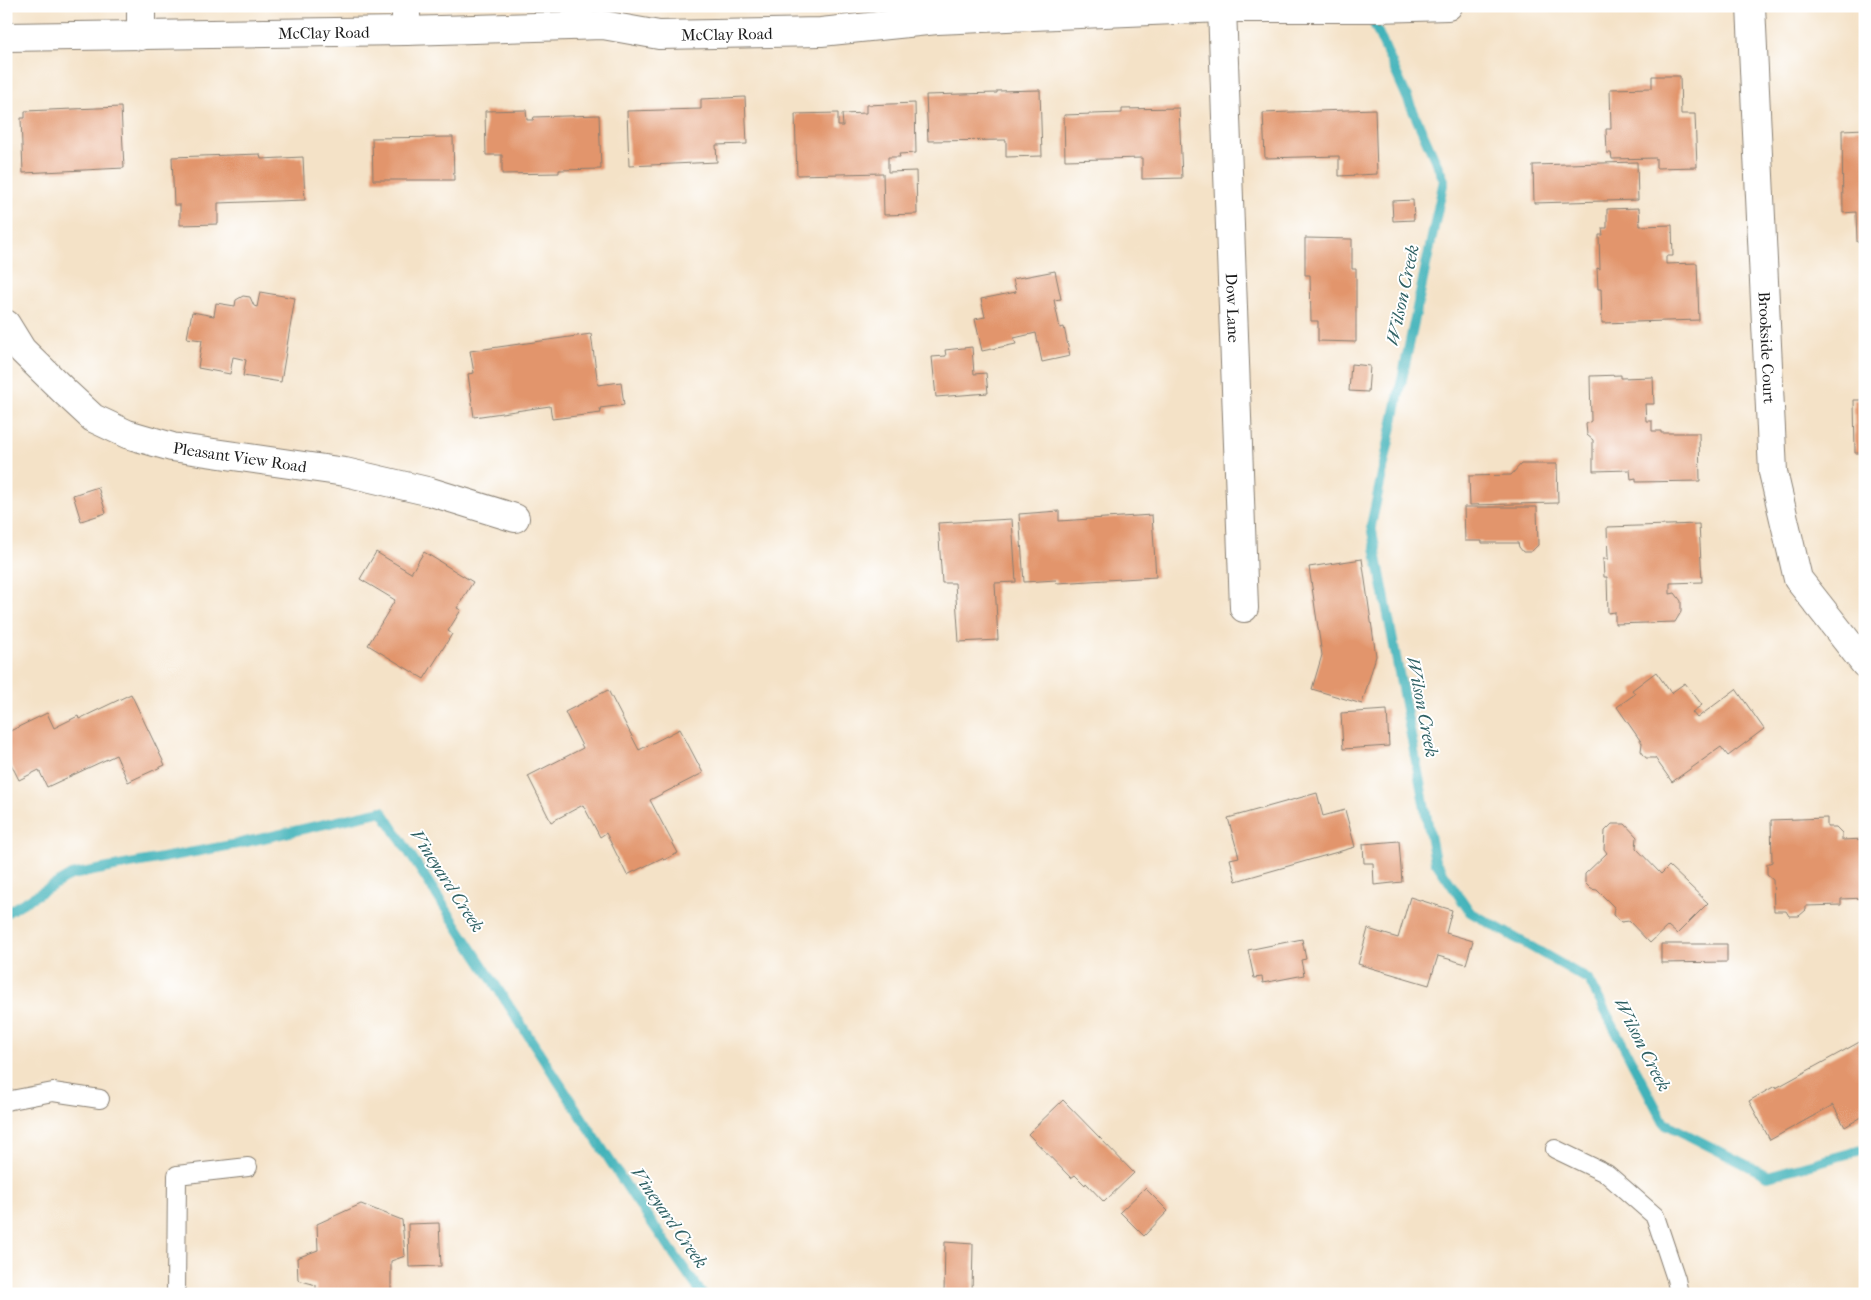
<svg xmlns="http://www.w3.org/2000/svg" width="1871" height="1300" font-family="'IM FELL French Canon',serif">
  <style>
    .lines { fill: none; stroke-linecap: round; stroke-linejoin: round }
    .stream { stroke: #43b3ba; stroke-width: 10 }
    .building { fill: #e2956c }
    .lane-casing { stroke: #887f72; stroke-width: 20 }
    .street-casing { stroke: #887f72; stroke-width: 30 }
    .lane { stroke: #fff; stroke-width: 18 }
    .street { stroke: #fff; stroke-width: 28 }
    .labels { text-anchor: middle; dominant-baseline: central; stroke-width: 4; stroke-linejoin: round; paint-order: stroke }
    .street-label { font-size: 16px; fill: #1c1c1c; stroke: #fff }
    .water-label { font-size: 18px; font-style: italic; fill: #2e6063; stroke: #fff }
  </style>
  <rect width="100%" height="100%" fill="#fff"/>
  <filter id="ink" filterUnits="userSpaceOnUse"><feTurbulence type="fractalNoise" baseFrequency=".02" numOctaves="2"/><feDisplacementMap in="SourceGraphic" scale="10" xChannelSelector="R" yChannelSelector="G"/><feConvolveMatrix kernelMatrix="1 2 1 2 8 2 1 2 1" color-interpolation-filters="sRGB"/></filter>
  <filter id="wash" filterUnits="userSpaceOnUse"><feTurbulence type="fractalNoise" baseFrequency=".0096" numOctaves="4" result="noise"/><feDisplacementMap in="SourceGraphic" scale="20" xChannelSelector="R" yChannelSelector="G"/><feGaussianBlur stdDeviation="1.12" result="paint"/><feColorMatrix in="noise" values="0 0 0 0 0 0 0 0 0 0 0 0 0 0 0 0 0 1.4 0 .05"/><feComposite in="paint" operator="in"/></filter>
  <g filter="url(#wash)">
    <rect width="100%" height="100%" fill="#f4e2c7"/>
    <g class="lines">
      <!-- stream -->
      <g class="stream">
        <path d="M 1368,10 L 1444,180 L 1371,526 L 1435,861 L 1470,912 L 1589,980 L 1664,1123 L 1768,1176 L 1865,1149"/>
        <path d="M 6,913 L 71,875 L 237,844 L 382,811 L 633,1196 L 702,1294"/>
      </g>
    </g>
    <g id="blocks">
      <!-- building -->
      <g class="building">
        <path d="M 1652,76 L 1680,76 L 1681,114 L 1695,114 L 1697,167 L 1656,168 L 1656,158 L 1612,159 L 1611,153 L 1607,153 L 1606,129 L 1611,129 L 1610,89 L 1652,88 Z"/>
        <path d="M 1040,90 L 1042,156 L 1006,157 L 1006,140 L 928,141 L 926,95 L 997,93 L 997,91 Z"/>
        <path d="M 745,97 L 747,144 L 716,145 L 717,162 L 629,166 L 627,111 L 701,109 L 701,99 Z"/>
        <path d="M 915,103 L 916,153 L 899,154 L 900,157 L 888,157 L 888,172 L 916,171 L 917,214 L 884,215 L 883,173 L 797,175 L 795,114 L 838,113 L 838,126 L 843,126 L 842,114 L 866,113 L 866,105 Z"/>
        <path d="M 121,107 L 124,168 L 23,173 L 21,118 L 25,118 L 25,111 Z"/>
        <path d="M 1179,108 L 1182,178 L 1142,179 L 1142,158 L 1065,160 L 1064,115 L 1122,113 L 1122,109 Z"/>
        <path d="M 1375,109 L 1377,174 L 1339,176 L 1339,156 L 1265,158 L 1263,113 Z"/>
        <path d="M 526,110 L 527,120 L 533,120 L 534,117 L 599,115 L 601,169 L 559,170 L 559,173 L 502,174 L 502,155 L 486,155 L 485,111 Z"/>
        <path d="M 1865,129 L 1865,259 L 1861,259 L 1860,243 L 1857,242 L 1856,212 L 1843,213 L 1842,130 Z"/>
        <path d="M 453,137 L 454,180 L 373,180 L 372,138 Z"/>
        <path d="M 260,154 L 261,159 L 303,157 L 305,200 L 218,203 L 218,224 L 180,225 L 180,205 L 174,205 L 172,157 Z"/>
        <path d="M 1637,162 L 1638,200 L 1534,203 L 1533,165 Z"/>
        <path d="M 1413,200 L 1414,220 L 1393,221 L 1392,201 Z"/>
        <path d="M 1639,208 L 1640,226 L 1672,225 L 1673,256 L 1666,256 L 1666,264 L 1697,263 L 1699,320 L 1602,323 L 1601,289 L 1598,289 L 1597,268 L 1600,269 L 1599,235 L 1603,235 L 1602,228 L 1607,228 L 1607,209 Z"/>
        <path d="M 1305,238 L 1352,239 L 1352,269 L 1356,269 L 1356,342 L 1318,341 L 1318,321 L 1311,321 L 1310,275 L 1305,275 Z"/>
        <path d="M 1055,271 L 1061,299 L 1054,300 L 1060,328 L 1064,327 L 1070,356 L 1042,362 L 1036,333 L 1014,338 L 1016,344 L 982,351 L 975,319 L 985,317 L 981,299 L 1016,292 L 1013,279 Z"/>
        <path d="M 260,292 L 295,298 L 281,382 L 243,376 L 246,360 L 233,357 L 230,374 L 198,368 L 202,340 L 187,338 L 192,312 L 214,316 L 216,303 L 235,306 L 236,300 L 243,296 L 250,297 L 254,306 L 257,307 Z"/>
        <path d="M 591,334 L 598,385 L 621,382 L 624,405 L 600,408 L 601,413 L 552,419 L 550,406 L 474,417 L 468,374 L 474,373 L 470,351 Z"/>
        <path d="M 972,347 L 974,374 L 986,373 L 988,393 L 936,397 L 932,357 L 946,356 L 945,350 Z"/>
        <path d="M 1351,364 L 1370,366 L 1368,392 L 1349,391 Z"/>
        <path d="M 1621,375 L 1621,378 L 1653,377 L 1654,404 L 1645,404 L 1646,421 L 1652,421 L 1652,431 L 1661,431 L 1661,433 L 1699,433 L 1700,481 L 1636,482 L 1636,478 L 1631,479 L 1630,470 L 1593,471 L 1593,440 L 1587,435 L 1586,424 L 1591,421 L 1590,376 Z"/>
        <path d="M 1854,400 L 1865,400 L 1865,453 L 1855,453 Z"/>
        <path d="M 1521,464 L 1557,464 L 1558,503 L 1470,505 L 1469,476 L 1511,475 Z"/>
        <path d="M 98,487 L 106,513 L 81,521 L 73,495 Z"/>
        <path d="M 1464,507 L 1537,507 L 1538,545 L 1531,552 L 1523,552 L 1519,547 L 1518,543 L 1482,543 L 1482,541 L 1465,541 Z"/>
        <path d="M 1059,511 L 1059,521 L 1152,515 L 1156,577 L 1057,583 L 1056,580 L 1024,582 L 1019,514 Z"/>
        <path d="M 1012,519 L 1016,582 L 995,583 L 998,640 L 959,642 L 955,583 L 942,583 L 938,523 Z"/>
        <path d="M 1699,524 L 1702,582 L 1670,583 L 1670,594 L 1675,593 L 1681,601 L 1681,612 L 1675,622 L 1615,624 L 1615,612 L 1608,613 L 1607,577 L 1604,577 L 1603,559 L 1608,559 L 1607,527 Z"/>
        <path d="M 376,552 L 411,573 L 424,552 L 473,582 L 457,608 L 461,610 L 448,631 L 452,634 L 424,679 L 368,645 L 395,600 L 360,579 Z"/>
        <path d="M 1362,559 L 1376,656 L 1362,704 L 1312,689 L 1322,655 L 1309,567 Z"/>
        <path d="M 1656,672 L 1671,693 L 1685,683 L 1702,705 L 1692,712 L 1697,718 L 1736,689 L 1764,729 L 1728,756 L 1721,747 L 1672,782 L 1655,758 L 1646,758 L 1641,751 L 1642,743 L 1617,707 L 1635,694 L 1632,690 Z"/>
        <path d="M 608,690 L 639,750 L 680,729 L 703,773 L 650,800 L 678,853 L 664,860 L 662,858 L 627,875 L 606,833 L 600,837 L 583,805 L 551,822 L 528,776 L 583,748 L 565,712 Z"/>
        <path d="M 131,694 L 165,765 L 128,782 L 116,755 L 47,787 L 39,770 L 19,780 L 6,754 L 6,733 L 47,713 L 54,728 L 78,716 L 79,719 Z"/>
        <path d="M 1387,710 L 1389,746 L 1343,749 L 1341,713 Z"/>
        <path d="M 1317,793 L 1323,816 L 1345,810 L 1355,847 L 1236,881 L 1230,859 L 1239,857 L 1228,818 Z"/>
        <path d="M 1827,818 L 1827,827 L 1836,827 L 1842,833 L 1842,840 L 1865,839 L 1865,898 L 1841,899 L 1841,905 L 1806,906 L 1806,910 L 1799,916 L 1789,916 L 1786,911 L 1774,911 L 1773,880 L 1767,875 L 1767,864 L 1772,862 L 1771,820 Z"/>
        <path d="M 1612,824 L 1625,824 L 1637,837 L 1636,848 L 1661,874 L 1669,866 L 1708,903 L 1677,934 L 1668,926 L 1650,943 L 1629,921 L 1621,922 L 1613,915 L 1614,907 L 1597,890 L 1591,889 L 1585,883 L 1585,874 L 1607,853 L 1604,849 L 1605,831 Z"/>
        <path d="M 1399,841 L 1402,882 L 1374,885 L 1373,863 L 1364,863 L 1363,844 Z"/>
        <path d="M 1410,897 L 1452,910 L 1446,933 L 1473,941 L 1466,964 L 1438,956 L 1429,985 L 1358,964 L 1368,929 L 1398,938 Z"/>
        <path d="M 1302,939 L 1306,959 L 1301,960 L 1304,975 L 1263,983 L 1262,977 L 1254,978 L 1248,950 Z"/>
        <path d="M 1661,944 L 1727,944 L 1727,962 L 1661,963 Z"/>
        <path d="M 1865,1039 L 1865,1115 L 1845,1127 L 1833,1105 L 1770,1140 L 1749,1101 L 1775,1086 L 1776,1088 Z"/>
        <path d="M 1063,1100 L 1134,1173 L 1104,1202 L 1086,1183 L 1085,1185 L 1075,1175 L 1071,1178 L 1028,1134 Z"/>
        <path d="M 1145,1188 L 1168,1211 L 1144,1236 L 1120,1212 Z"/>
        <path d="M 361,1204 L 402,1220 L 405,1256 L 391,1261 L 391,1294 L 316,1294 L 316,1285 L 298,1280 L 297,1258 L 318,1250 L 317,1224 Z"/>
        <path d="M 439,1223 L 441,1266 L 409,1267 L 408,1224 Z"/>
        <path d="M 945,1242 L 973,1244 L 972,1294 L 944,1294 Z"/>
      </g>
    </g>
  </g>
  <g filter="url(#ink)">
    <use href="#blocks" fill-opacity="0" stroke="#887f72" stroke-width="1"/>
    <g class="lines">
      <defs>
        <g id="lane">
          <path d="M 6,1101 L 53,1092 L 100,1099"/>
          <path d="M 1555,1149 L 1607,1174 L 1655,1216 L 1676,1279 L 1679,1294"/>
          <path d="M 176,1294 L 177,1175 L 248,1167"/>
        </g>
        <g id="street">
          <path d="M 406,6 L 406,31"/>
          <path id="s1" d="M 1751,6 L 1773,472 L 1798,579 L 1865,664"/>
          <path id="s2" d="M 1222,8 L 1244,608"/>
          <path d="M 141,36 L 141,6"/>
          <path id="s3" d="M 6,37 L 406,31 L 603,25 L 659,35 L 821,32 L 937,20 L 1222,8 L 1377,8 L 1448,6"/>
          <path id="s4" d="M 6,324 L 22,350 L 65,392 L 93,418 L 127,434 L 172,447 L 345,472 L 431,492 L 515,518"/>
        </g>
      </defs>
      <!-- lane casing -->
      <use href="#lane" class="lane-casing"/>
      <!-- street casing -->
      <use href="#street" class="street-casing"/>
      <!-- lane -->
      <use href="#lane" class="lane"/>
      <!-- street -->
      <use href="#street" class="street"/>
    </g>
  </g>
  <g class="labels">
    <!-- street labels -->
    <g class="street-label">
      <text stroke="none"><textPath href="#s3" startOffset="318">McClay Road</textPath></text>
      <text stroke="none"><textPath href="#s3" startOffset="722">McClay Road</textPath></text>
      <text stroke="none"><textPath href="#s2" startOffset="300">Dow Lane</textPath></text>
      <text stroke="none"><textPath href="#s1" startOffset="342">Brookside Court</textPath></text>
      <text stroke="none"><textPath href="#s4" startOffset="282">Pleasant View Road</textPath></text>
    </g>
    <!-- water labels -->
    <g class="water-label">
      <text transform="translate(1403 295) rotate(-78)">Wilson Creek</text>
      <text transform="translate(1422 707) rotate(79)">Wilson Creek</text>
      <text transform="translate(447 881) rotate(57)">Vineyard Creek</text>
      <text transform="translate(1642 1045) rotate(63)">Wilson Creek</text>
      <text transform="translate(669 1218) rotate(55)">Vineyard Creek</text>
    </g>
  </g>
  <!-- margin -->
  <rect width="1871" height="1300" fill="none" stroke="#fff" stroke-width="25"/>
</svg>
